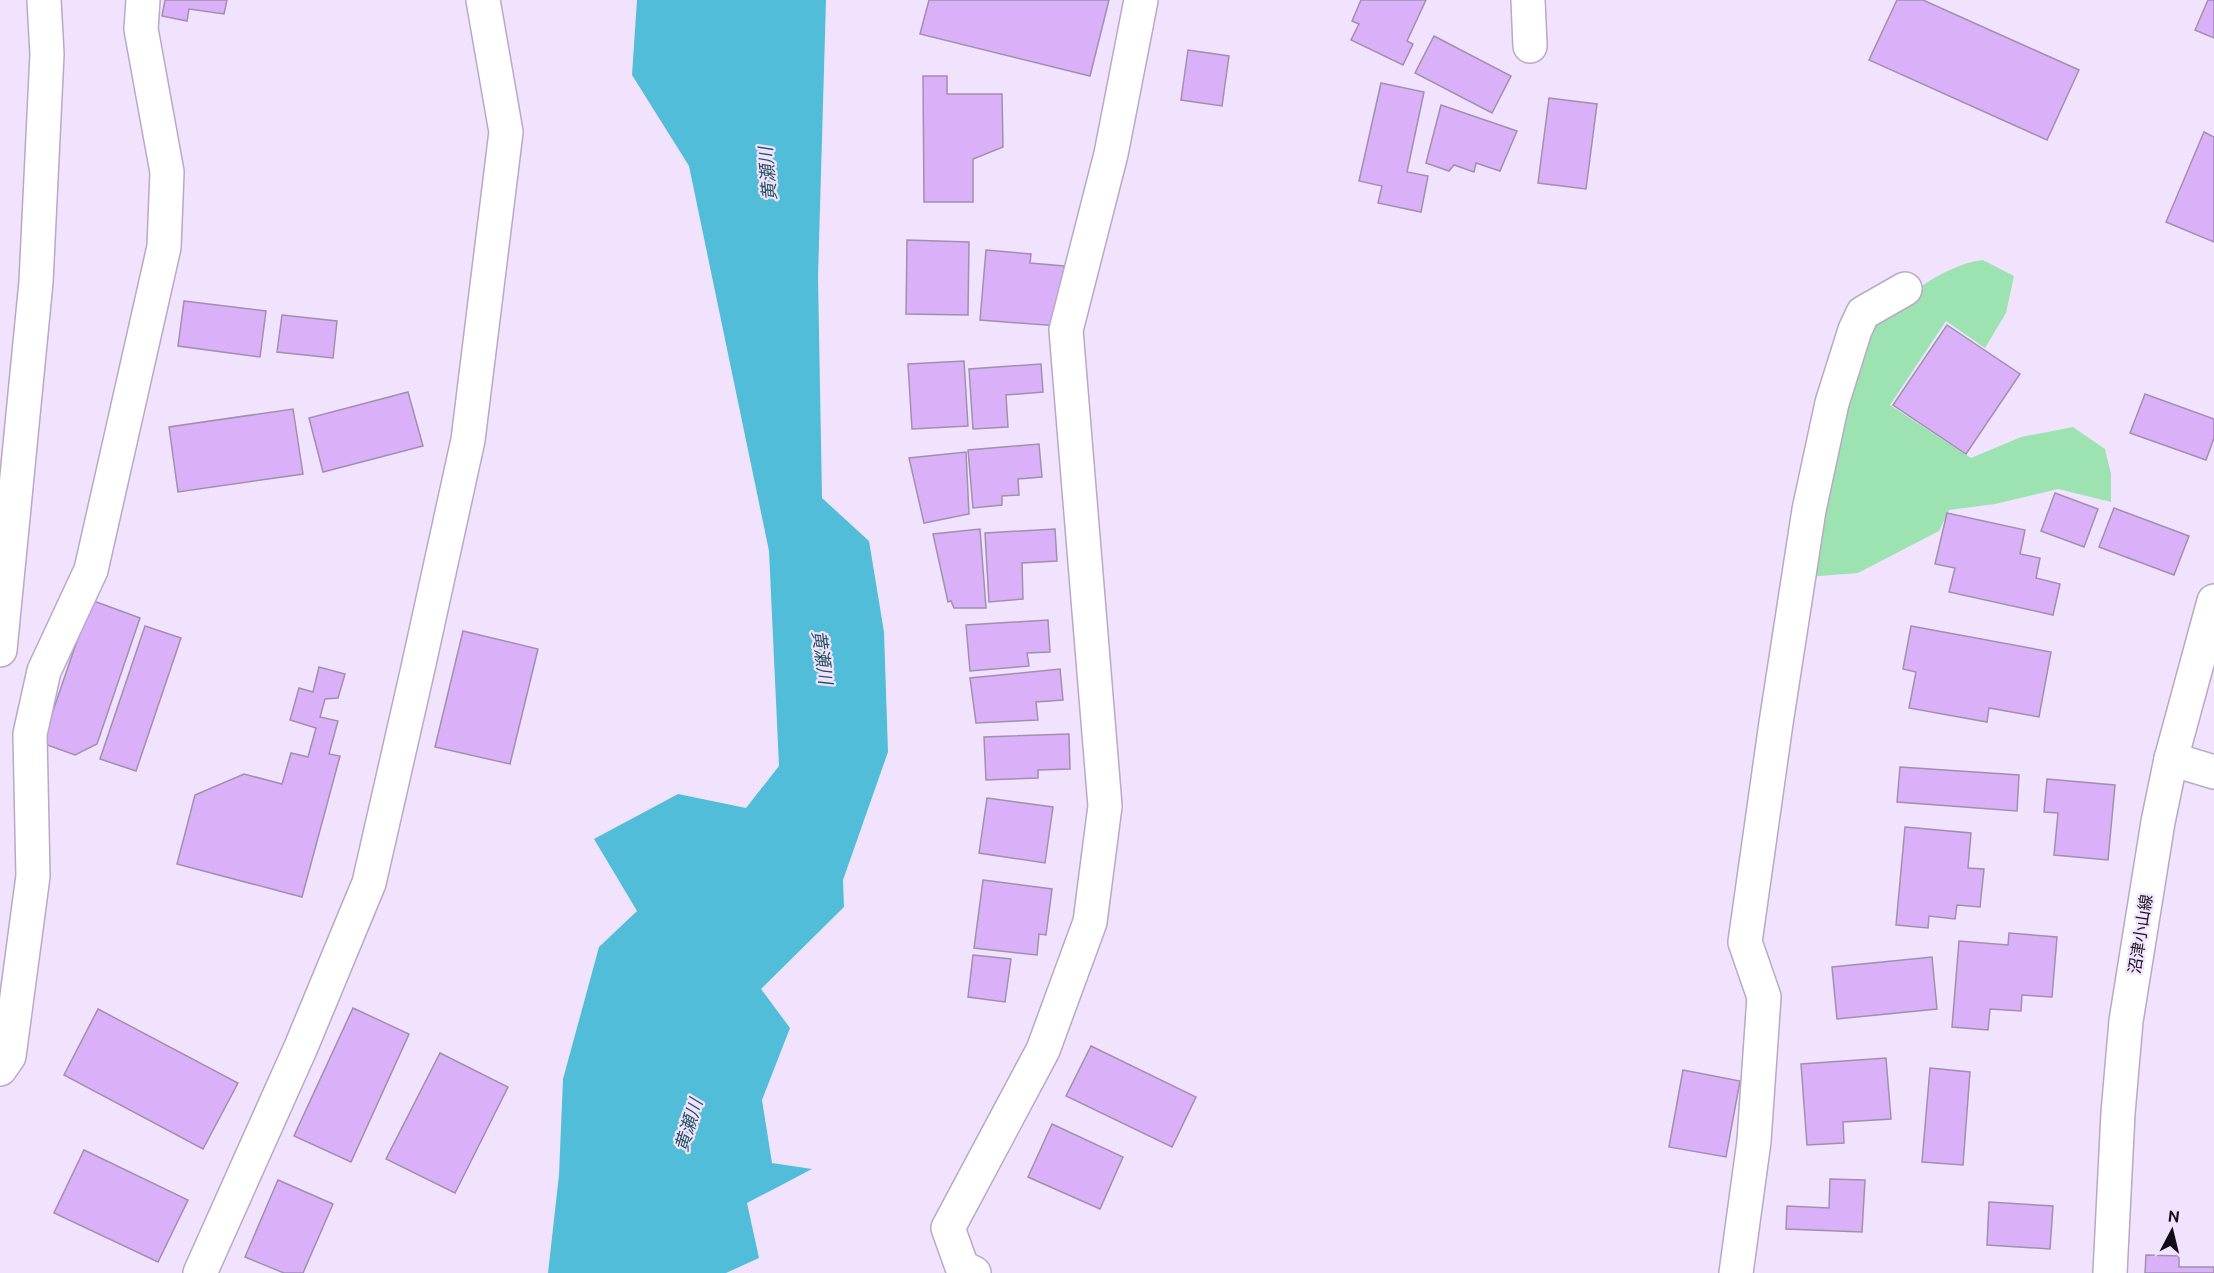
<svg xmlns="http://www.w3.org/2000/svg" width="2214" height="1273" font-family="Ubuntu,'Noto Sans JP',sans-serif">
  <style>
    .green { fill: #9de3b1 }
    .water { fill: #51bdd9 }
    .building { fill: #dab1f8; stroke: #a090ad; stroke-width: 1.5 }
    .lines { fill: none; stroke-linecap: round; stroke-linejoin: round }
    .minor-casing { stroke: #b9a8c7; stroke-width: 36 }
    .major-casing { stroke: #b9a8c7; stroke-width: 36 }
    .highway-casing { stroke: #b9a8c7; stroke-width: 36 }
    .minor { stroke: #fff; stroke-width: 33 }
    .major { stroke: #fff; stroke-width: 33 }
    .highway { stroke: #fff; stroke-width: 33 }
    .labels { text-anchor: middle; dominant-baseline: central; stroke-width: 4.5; stroke-linejoin: round; paint-order: stroke }
    .street-label { font-size: 16px; fill: #120c17; stroke: #f1e3fd }
    .water-label { font-size: 18px; font-style: italic; fill: #25535f; stroke: #f1e3fd }
  </style>
  <rect width="100%" height="100%" fill="#f1e3fd"/>
  <!-- green -->
  <path class="green" d="M 1983,260 L 2014,276 L 2006,313 L 1985,348 L 1946,321 L 1890,405 L 1971,458 L 2021,437 L 2073,427 L 2105,449 L 2111,474 L 2111,502 L 2058,489 L 1995,504 L 1949,510 L 1939,531 L 1858,573 L 1807,577 L 1865,328 C 1898,303 1941,265 1983,260 Z"/>
  <!-- water -->
  <path class="water" d="M 637,0 L 826,0 L 818,277 L 822,498 L 869,541 L 884,632 L 888,752 L 843,880 L 844,907 L 761,989 L 790,1028 L 762,1100 L 772,1163 L 812,1169 L 747,1203 L 759,1258 L 726,1273 L 548,1273 L 559,1175 L 563,1079 L 599,947 L 637,911 L 594,839 L 678,794 L 746,808 L 779,766 L 769,551 L 689,166 L 632,75 Z"/>
  <!-- building -->
  <g class="building">
    <path d="M 165,0 L 227,0 L 224,14 L 189,9 L 187,21 L 162,16 Z"/>
    <path d="M 929,0 L 1109,0 L 1090,76 L 920,34 Z"/>
    <path d="M 1361,0 L 1426,0 L 1407,41 L 1413,44 L 1403,65 L 1351,40 L 1359,24 L 1352,21 Z"/>
    <path d="M 1897,0 L 1923,0 L 2079,70 L 2047,140 L 1869,60 Z"/>
    <path d="M 2208,0 L 2214,0 L 2214,38 L 2195,30 Z"/>
    <path d="M 1434,36 L 1511,76 L 1492,113 L 1415,73 Z"/>
    <path d="M 1188,50 L 1229,56 L 1222,106 L 1181,100 Z"/>
    <path d="M 923,76 L 947,76 L 947,94 L 1002,94 L 1003,147 L 973,159 L 973,202 L 924,202 Z"/>
    <path d="M 1381,83 L 1424,92 L 1407,172 L 1428,176 L 1421,212 L 1378,203 L 1382,186 L 1359,181 Z"/>
    <path d="M 1549,98 L 1597,104 L 1586,189 L 1538,183 Z"/>
    <path d="M 1441,105 L 1517,131 L 1500,171 L 1476,163 L 1474,172 L 1454,165 L 1449,171 L 1426,163 Z"/>
    <path d="M 2204,132 L 2214,137 L 2214,242 L 2166,222 Z"/>
    <path d="M 907,240 L 969,242 L 968,315 L 906,314 Z"/>
    <path d="M 986,250 L 1031,254 L 1030,263 L 1064,266 L 1059,326 L 980,320 Z"/>
    <path d="M 184,301 L 266,311 L 260,357 L 178,346 Z"/>
    <path d="M 282,315 L 337,321 L 333,358 L 277,352 Z"/>
    <path d="M 1947,325 L 2020,374 L 1966,454 L 1893,405 Z"/>
    <path d="M 964,361 L 968,426 L 912,429 L 908,364 Z"/>
    <path d="M 1041,364 L 1043,392 L 1006,395 L 1008,427 L 973,429 L 969,369 Z"/>
    <path d="M 408,392 L 423,446 L 323,472 L 309,418 Z"/>
    <path d="M 2145,394 L 2214,419 L 2214,438 L 2206,460 L 2130,433 Z"/>
    <path d="M 293,409 L 303,474 L 178,492 L 169,427 Z"/>
    <path d="M 1039,444 L 1042,477 L 1018,479 L 1019,495 L 1002,496 L 1002,505 L 973,508 L 968,450 Z"/>
    <path d="M 966,452 L 969,514 L 924,523 L 909,458 Z"/>
    <path d="M 2055,493 L 2098,509 L 2084,547 L 2041,531 Z"/>
    <path d="M 2114,508 L 2189,536 L 2174,575 L 2099,547 Z"/>
    <path d="M 1947,513 L 2025,530 L 2020,554 L 2040,558 L 2036,578 L 2060,584 L 2053,615 L 1949,592 L 1955,568 L 1935,564 Z"/>
    <path d="M 980,529 L 986,608 L 954,608 L 951,601 L 948,602 L 933,534 Z"/>
    <path d="M 1055,529 L 1057,561 L 1022,563 L 1023,599 L 989,602 L 985,533 Z"/>
    <path d="M 91,600 L 140,618 L 97,744 L 75,755 L 42,743 Z"/>
    <path d="M 1048,620 L 1050,652 L 1027,653 L 1029,666 L 970,671 L 966,625 Z"/>
    <path d="M 145,626 L 181,638 L 136,771 L 100,759 Z"/>
    <path d="M 1911,626 L 2051,652 L 2039,717 L 1989,708 L 1987,722 L 1909,708 L 1916,672 L 1903,669 Z"/>
    <path d="M 463,631 L 538,649 L 510,764 L 435,747 Z"/>
    <path d="M 319,667 L 345,674 L 338,698 L 325,699 L 320,717 L 338,721 L 329,754 L 340,756 L 302,897 L 177,864 L 195,795 L 244,774 L 282,784 L 291,753 L 308,757 L 316,728 L 290,720 L 299,688 L 313,692 Z"/>
    <path d="M 1060,669 L 1063,700 L 1036,702 L 1038,720 L 976,723 L 970,678 Z"/>
    <path d="M 1069,734 L 1070,769 L 1038,770 L 1038,778 L 986,780 L 984,737 Z"/>
    <path d="M 1900,767 L 2019,775 L 2017,811 L 1897,802 Z"/>
    <path d="M 2047,779 L 2115,785 L 2108,860 L 2054,855 L 2058,813 L 2044,812 Z"/>
    <path d="M 987,798 L 1053,807 L 1045,863 L 979,853 Z"/>
    <path d="M 1905,827 L 1971,833 L 1968,868 L 1984,869 L 1980,907 L 1957,905 L 1955,919 L 1929,916 L 1928,928 L 1896,925 Z"/>
    <path d="M 983,880 L 1052,889 L 1046,935 L 1039,934 L 1037,955 L 974,948 Z"/>
    <path d="M 2009,933 L 2057,937 L 2052,997 L 2022,995 L 2021,1011 L 1990,1009 L 1988,1030 L 1952,1027 L 1959,941 L 2008,945 Z"/>
    <path d="M 973,955 L 1011,959 L 1005,1002 L 968,997 Z"/>
    <path d="M 1932,957 L 1937,1009 L 1837,1019 L 1832,967 Z"/>
    <path d="M 353,1008 L 409,1034 L 351,1162 L 294,1136 Z"/>
    <path d="M 98,1009 L 238,1083 L 203,1149 L 64,1075 Z"/>
    <path d="M 1091,1046 L 1196,1097 L 1172,1147 L 1066,1096 Z"/>
    <path d="M 440,1053 L 508,1087 L 455,1193 L 386,1159 Z"/>
    <path d="M 1886,1058 L 1891,1119 L 1843,1122 L 1844,1143 L 1807,1145 L 1801,1064 Z"/>
    <path d="M 1930,1068 L 1970,1072 L 1963,1165 L 1922,1162 Z"/>
    <path d="M 1683,1070 L 1740,1081 L 1726,1157 L 1669,1147 Z"/>
    <path d="M 1052,1124 L 1123,1157 L 1100,1209 L 1028,1177 Z"/>
    <path d="M 84,1150 L 188,1200 L 158,1262 L 54,1213 Z"/>
    <path d="M 1830,1179 L 1865,1180 L 1862,1232 L 1786,1229 L 1787,1206 L 1829,1208 Z"/>
    <path d="M 278,1180 L 333,1204 L 303,1273 L 284,1273 L 245,1257 Z"/>
    <path d="M 1989,1202 L 2053,1206 L 2050,1249 L 1987,1245 Z"/>
    <path d="M 2146,1255 L 2179,1256 L 2179,1267 L 2214,1267 L 2214,1273 L 2145,1273 Z"/>
  </g>
  <g class="lines">
    <defs>
      <g id="minor">
        <path d="M 1528,0 L 1530,46"/>
        <path d="M 2171,759 L 2214,772"/>
        <path d="M 0,1069 L 9,1056 L 33,876 L 30,734 L 44,671 L 91,570 L 164,247 L 167,172 L 141,29 L 143,0"/>
        <path d="M 200,1273 L 301,1047 L 369,883 L 418,668 L 468,440 L 506,132 L 483,0"/>
        <path d="M 974,1273 L 962,1267 L 948,1228 L 1043,1050 L 1090,922 L 1105,806 L 1066,330 L 1111,154 L 1141,0"/>
        <path d="M 1736,1273 L 1754,1141 L 1764,997 L 1745,942 L 1776,723 L 1809,510 L 1832,403 L 1855,330 L 1863,313 L 1905,289"/>
      </g>
      <path id="major" d="M 2110,1273 L 2118,1113 L 2126,1021 L 2158,822 L 2171,759 L 2214,601"/>
      <path id="highway" d="M 0,650 L 36,282 L 47,54 L 44,0"/>
    </defs>
    <!-- minor casing -->
    <use href="#minor" class="minor-casing"/>
    <!-- major casing -->
    <use href="#major" class="major-casing"/>
    <!-- highway casing -->
    <use href="#highway" class="highway-casing"/>
    <!-- minor -->
    <use href="#minor" class="minor"/>
    <!-- major -->
    <use href="#major" class="major"/>
    <!-- highway -->
    <use href="#highway" class="highway"/>
  </g>
  <g class="labels">
    <!-- street labels -->
    <g class="street-label">
      <text transform="translate(2140 934) rotate(-81)">沼津小山線</text>
    </g>
    <!-- water labels -->
    <g class="water-label">
      <text transform="translate(767 174) rotate(-95)">黄瀬川</text>
      <text transform="translate(823 657) rotate(82)">黄瀬川</text>
      <text transform="translate(688 1125) rotate(-73)">黄瀬川</text>
    </g>
  </g>
  <!-- north arrow -->
  <g transform="translate(2172 1231) rotate(7)" stroke="#f1e3fd" stroke-width="4.5" paint-order="stroke">
  <path d="M0-4.5L10 22L0 15L-10 22Z" fill="#120c17"/>
  <text y="-9" font-size="16" font-weight="bold" text-anchor="middle" fill="#120c17">N</text>
  </g>
</svg>
